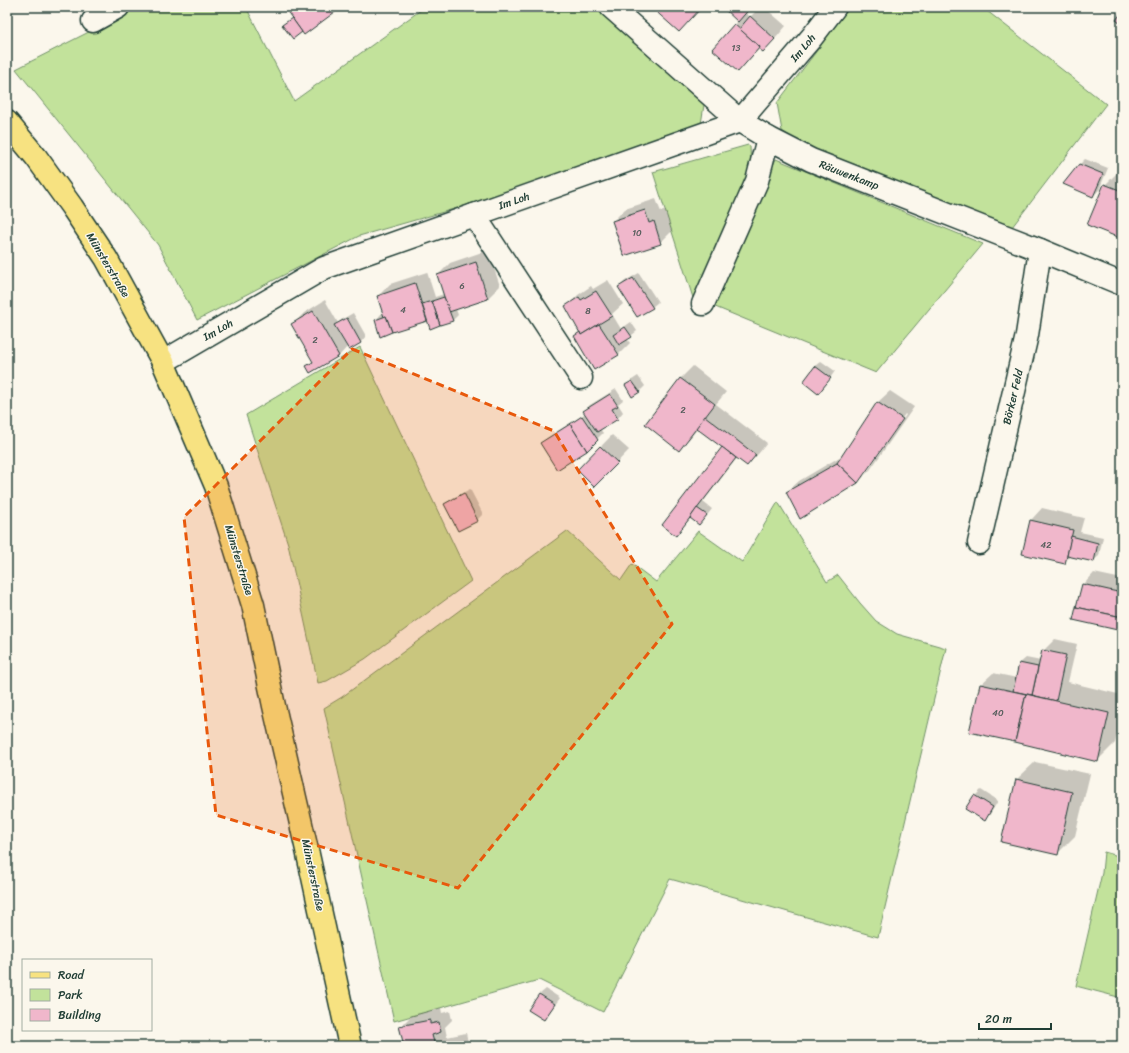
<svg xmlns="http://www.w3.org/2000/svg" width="1129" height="1053" font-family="Sriracha,sans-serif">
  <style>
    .green { fill: #c2e29b; stroke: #709068 }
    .shadow { fill: #0003 }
    .building { fill: #f0b7cb; stroke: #1f3d34 }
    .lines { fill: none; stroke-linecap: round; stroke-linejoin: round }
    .minor-casing { stroke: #1f3d34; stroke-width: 25 }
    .major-casing { stroke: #1f3d34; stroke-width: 25 }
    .minor { stroke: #fbf7ec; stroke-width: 22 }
    .major { stroke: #f7e281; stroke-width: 22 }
    .marked { fill: #e8590c; fill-opacity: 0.2; stroke: #e8590c; stroke-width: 3; stroke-dasharray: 8 5; stroke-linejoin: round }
    .labels { text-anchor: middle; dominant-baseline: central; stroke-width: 3; stroke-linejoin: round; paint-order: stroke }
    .number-label { font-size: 9px; fill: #535c5a }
    .street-label { font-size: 11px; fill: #1f3d34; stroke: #fbf7ec }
  </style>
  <rect width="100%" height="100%" fill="#fbf7ec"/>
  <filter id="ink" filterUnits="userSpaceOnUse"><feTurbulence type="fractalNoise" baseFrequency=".025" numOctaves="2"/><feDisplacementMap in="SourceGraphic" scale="8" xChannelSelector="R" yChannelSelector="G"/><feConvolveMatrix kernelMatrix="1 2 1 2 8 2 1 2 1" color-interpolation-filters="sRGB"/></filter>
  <g filter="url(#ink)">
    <!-- green -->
    <g class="green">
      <path d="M 138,7 L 246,7 L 294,101 L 425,7 L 595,7 L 704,105 L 701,124 L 468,205 L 359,236 L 197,320 L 158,245 L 16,69 Z"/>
      <path d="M 850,7 L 982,7 L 1106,104 L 1012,227 L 990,219 L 805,146 L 782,131 L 777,103 Z"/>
      <path d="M 748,145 L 750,146 L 751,172 L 694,301 L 653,172 Z"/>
      <path d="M 776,159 L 983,244 L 876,373 L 708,304 Z"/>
      <path d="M 360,347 L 471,581 L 365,659 L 327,681 L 318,683 L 288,544 L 246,415 Z"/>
      <path d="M 778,502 L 827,582 L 838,575 L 860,603 L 876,621 L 897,634 L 946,648 L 878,937 L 670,879 L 603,1012 L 539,980 L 394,1021 L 324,708 L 342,697 L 567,531 L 621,580 L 632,564 L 656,582 L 698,531 L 742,562 Z"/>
      <path d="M 1104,852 L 1122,857 L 1122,998 L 1076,986 L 1102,873 Z"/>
    </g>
    <!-- shadow -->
    <g class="shadow">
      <path d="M 653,7 L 702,7 L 679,31 Z"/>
      <path d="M 723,7 L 750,7 L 745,12 L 750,17 L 760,7 L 764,7 L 786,26 L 775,39 L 760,48 L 738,71 L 735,25 L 738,21 Z"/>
      <path d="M 1085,159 L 1108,168 L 1099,190 L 1093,196 L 1080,164 Z"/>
      <path d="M 1117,173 L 1122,175 L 1122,238 L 1105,185 Z"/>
      <path d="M 656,199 L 661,212 L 665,210 L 672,231 L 660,243 L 613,221 L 625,209 Z"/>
      <path d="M 488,250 L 500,286 L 488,298 L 456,309 L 458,315 L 452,321 L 428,319 L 381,335 L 376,320 L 381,314 L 384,313 L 378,296 L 390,284 L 427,272 L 435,297 L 444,294 L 438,275 L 450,263 Z"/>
      <path d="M 639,273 L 658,302 L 652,307 L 619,287 L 625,281 Z"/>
      <path d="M 608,280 L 623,304 L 612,314 L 621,329 L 631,322 L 637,331 L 627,339 L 630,343 L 618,355 L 575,337 L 581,331 L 566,307 L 578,295 L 591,286 L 593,289 Z"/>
      <path d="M 325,300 L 338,323 L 341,320 L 353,313 L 366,336 L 361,342 L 349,349 L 348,346 L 339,356 L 307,367 L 313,361 L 292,325 L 304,313 Z"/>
      <path d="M 821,361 L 835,371 L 824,387 L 818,392 L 815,366 Z"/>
      <path d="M 693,366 L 726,392 L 716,404 L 767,443 L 759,453 L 747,465 L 737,458 L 703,502 L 712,509 L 705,518 L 699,524 L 691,518 L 676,534 L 724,447 L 698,428 L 690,438 L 678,449 L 646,424 L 681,378 Z"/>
      <path d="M 638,376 L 645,386 L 639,392 L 626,386 L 632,380 Z"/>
      <path d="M 616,389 L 623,400 L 618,404 L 623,412 L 618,418 L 600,429 L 603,433 L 586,450 L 541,443 L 547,438 L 586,413 L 584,411 L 590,405 Z"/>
      <path d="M 890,391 L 914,407 L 870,470 L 865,475 L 906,415 L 905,414 L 862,476 L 864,476 L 858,482 L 787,492 L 799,481 L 843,455 L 878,402 Z"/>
      <path d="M 612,435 L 629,450 L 606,474 L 578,470 Z"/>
      <path d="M 470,489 L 483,514 L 477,520 L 445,504 L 451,499 Z"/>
      <path d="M 1042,508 L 1084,518 L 1080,532 L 1103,537 L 1099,556 L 1093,561 L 1071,556 L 1064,562 L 1031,520 Z"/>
      <path d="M 1094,573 L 1122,579 L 1122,630 L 1083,585 Z"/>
      <path d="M 1055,639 L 1077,644 L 1068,682 L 1122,695 L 1122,713 L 1115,743 L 1098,760 L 981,684 L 993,673 L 1017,678 L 1020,663 L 1026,658 L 1041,661 L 1043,651 Z"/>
      <path d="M 1035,762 L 1090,774 L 1075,836 L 1057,854 L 1017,779 Z"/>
      <path d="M 981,790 L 998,801 L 990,814 L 984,820 L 975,796 Z"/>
      <path d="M 546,989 L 560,998 L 549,1013 L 544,1019 L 530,1010 L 540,994 Z"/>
      <path d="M 441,1008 L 442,1013 L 450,1011 L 452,1020 L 445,1027 L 447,1037 L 466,1033 L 469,1046 L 405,1046 L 400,1027 L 412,1015 Z"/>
    </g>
    <!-- building -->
    <g class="building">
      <path d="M 284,7 L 337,7 L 339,9 L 304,35 Z"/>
      <path d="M 651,7 L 694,7 L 697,10 L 699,7 L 702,7 L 679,32 Z"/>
      <path d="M 722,7 L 751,7 L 738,22 Z"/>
      <path d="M 1122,12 L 1122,25 L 1116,20 Z"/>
      <path d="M 750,16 L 775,39 L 763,52 L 759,49 L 760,47 L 739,29 Z"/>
      <path d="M 292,18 L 302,32 L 293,39 L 282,25 Z"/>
      <path d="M 734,24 L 760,47 L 738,72 L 712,49 Z"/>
      <path d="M 1079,164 L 1103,174 L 1093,197 L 1063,184 Z"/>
      <path d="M 1104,184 L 1122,191 L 1122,239 L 1087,225 Z"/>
      <path d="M 645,210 L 649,223 L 654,221 L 661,244 L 624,256 L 612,221 Z"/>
      <path d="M 476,262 L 488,299 L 449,312 L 437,275 Z"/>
      <path d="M 633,278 L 653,308 L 637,317 L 618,287 Z"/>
      <path d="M 415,283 L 427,321 L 392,332 L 386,316 L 384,317 L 377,296 Z"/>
      <path d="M 596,291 L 612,316 L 581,335 L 565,306 L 579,297 L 581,300 Z"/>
      <path d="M 444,297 L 453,321 L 440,325 L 432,301 Z"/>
      <path d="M 432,301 L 440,325 L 430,329 L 422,304 Z"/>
      <path d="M 313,311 L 339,356 L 310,373 L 306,366 L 313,362 L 291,324 Z"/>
      <path d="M 386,316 L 392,332 L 380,337 L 375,320 Z"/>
      <path d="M 347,318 L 361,343 L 349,350 L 334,325 Z"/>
      <path d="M 599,324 L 619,355 L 594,370 L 574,336 L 580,332 L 581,335 Z"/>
      <path d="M 625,327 L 632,337 L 619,345 L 613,335 Z"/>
      <path d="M 815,366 L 831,378 L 818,394 L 803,382 Z"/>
      <path d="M 680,378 L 715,404 L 679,451 L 645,424 Z"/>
      <path d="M 632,381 L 640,392 L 632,397 L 625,385 Z"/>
      <path d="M 610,394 L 618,406 L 612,409 L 618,419 L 597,432 L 583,411 Z"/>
      <path d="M 877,402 L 903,419 L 858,483 L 837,463 Z"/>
      <path d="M 582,416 L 598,440 L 587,451 L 570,424 Z"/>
      <path d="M 705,416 L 756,455 L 747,466 L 696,428 Z"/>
      <path d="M 570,424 L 587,451 L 557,470 L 540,443 Z"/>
      <path d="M 600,446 L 618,463 L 594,487 L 577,470 Z"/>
      <path d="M 722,447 L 736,458 L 676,536 L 662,525 Z"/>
      <path d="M 837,463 L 858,483 L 800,519 L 786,492 Z"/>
      <path d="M 464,493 L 478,521 L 458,531 L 444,504 Z"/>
      <path d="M 697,508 L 707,515 L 699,525 L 690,518 Z"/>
      <path d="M 1030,520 L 1073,530 L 1065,564 L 1022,554 Z"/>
      <path d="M 1071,536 L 1098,543 L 1094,562 L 1067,556 Z"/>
      <path d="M 1082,584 L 1122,593 L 1122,617 L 1076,607 Z"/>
      <path d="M 1076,607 L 1122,617 L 1122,631 L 1073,620 Z"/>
      <path d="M 1042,650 L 1066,655 L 1056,701 L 1032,695 Z"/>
      <path d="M 1019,663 L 1038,667 L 1032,695 L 1013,691 Z"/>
      <path d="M 980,684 L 1026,694 L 1015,742 L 969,732 Z"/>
      <path d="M 1026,694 L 1109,713 L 1098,762 L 1015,742 Z"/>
      <path d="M 1016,779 L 1072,792 L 1058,855 L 1001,842 Z"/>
      <path d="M 974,795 L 993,807 L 985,821 L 965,809 Z"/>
      <path d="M 1122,830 L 1122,854 L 1117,853 Z"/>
      <path d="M 539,994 L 555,1004 L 544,1020 L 528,1010 Z"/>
      <path d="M 430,1020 L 430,1024 L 439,1022 L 441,1032 L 432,1035 L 435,1046 L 404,1046 L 399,1026 Z"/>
    </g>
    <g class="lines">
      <defs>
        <g id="minor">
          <path d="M 611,7 L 740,121 L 768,138 L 811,160 L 1040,250 L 1122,284"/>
          <path d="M 93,21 L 118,7"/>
          <path d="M 474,215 L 581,378"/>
          <path d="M 703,304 L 757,181 L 768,138"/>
          <path d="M 163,362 L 324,268 L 740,121 L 812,37 L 835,7"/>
          <path d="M 979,543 L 1027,335 L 1040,250"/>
        </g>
        <path id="major" d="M 7,122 L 36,157 L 72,207 L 106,258 L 163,362 L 216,486 L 253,605 L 274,706 L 307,850 L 350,1046"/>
      </defs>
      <!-- minor casing -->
      <use href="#minor" class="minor-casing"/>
      <!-- major casing -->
      <use href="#major" class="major-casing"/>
      <!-- minor -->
      <use href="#minor" class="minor"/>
      <!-- major -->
      <use href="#major" class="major"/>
    </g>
  </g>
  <!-- marked area -->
  <path class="marked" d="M 352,349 L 554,431 L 672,624 L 458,888 L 216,815 L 184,517 Z"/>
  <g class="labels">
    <!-- number labels -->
    <g class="number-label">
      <text x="736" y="48">13</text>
      <text x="637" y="233">10</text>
      <text x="462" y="286">6</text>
      <text x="403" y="310">4</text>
      <text x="588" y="311">8</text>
      <text x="315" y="340">2</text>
      <text x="683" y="410">2</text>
      <text x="1046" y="545">42</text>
      <text x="998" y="713">40</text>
    </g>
    <!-- street labels -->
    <g class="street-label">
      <text transform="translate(803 48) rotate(-50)">Im Loh</text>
      <text transform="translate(849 175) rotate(21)">Räuwenkamp</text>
      <text transform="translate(514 201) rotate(-19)">Im Loh</text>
      <text transform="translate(108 265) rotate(59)">Münsterstraße</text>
      <text transform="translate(218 330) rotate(-30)">Im Loh</text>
      <text transform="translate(1013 397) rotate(-77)">Börker Feld</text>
      <text transform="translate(239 560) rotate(73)">Münsterstraße</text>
      <text transform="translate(313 875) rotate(78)">Münsterstraße</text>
    </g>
  </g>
  <!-- margin -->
  <rect width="1129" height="1053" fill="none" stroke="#fbf7ec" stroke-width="24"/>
  <rect x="12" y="12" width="1105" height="1029" fill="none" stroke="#1f3d34" stroke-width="1.5" filter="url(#ink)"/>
  <!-- legend -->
  <rect x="22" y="959" width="130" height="72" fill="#fbf7ec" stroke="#a3ada2"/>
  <rect x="30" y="972" width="20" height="6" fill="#f7e281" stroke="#a3ada2"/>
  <text x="58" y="979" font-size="12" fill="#1f3d34">Road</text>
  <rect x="30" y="989" width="20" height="12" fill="#c2e29b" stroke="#a3ada2"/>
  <text x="58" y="999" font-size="12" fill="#1f3d34">Park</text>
  <rect x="30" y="1009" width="20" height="12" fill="#f0b7cb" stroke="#a3ada2"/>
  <text x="58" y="1019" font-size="12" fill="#1f3d34">Building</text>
  <!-- scale -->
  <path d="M979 1023v6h72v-6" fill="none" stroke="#1f3d34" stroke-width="2"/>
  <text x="985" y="1023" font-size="12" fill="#1f3d34" stroke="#fbf7ec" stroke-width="3" paint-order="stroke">20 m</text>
</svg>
